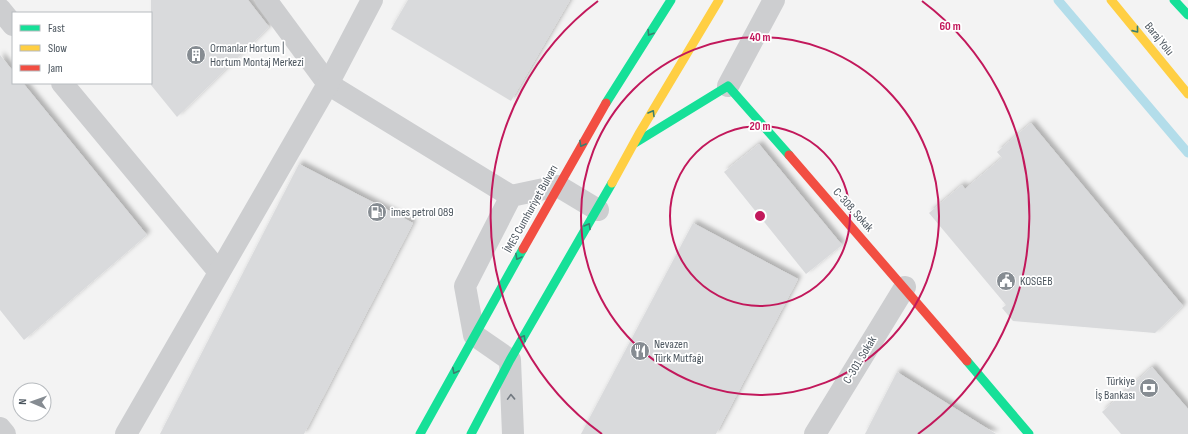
<svg xmlns="http://www.w3.org/2000/svg" width="1188" height="434" font-family="'Sofia Sans Condensed',sans-serif">
  <style>
    .lines { fill: none; stroke-linecap: round; stroke-linejoin: round }
    .stream { stroke: #b3ddea; stroke-width: 9 }
    .building { fill: #d9dadc; filter: url(#shadow) }
    .street { stroke: #cdced0; stroke-width: 22 }
    .fast { stroke: #16e098; stroke-width: 9 }
    .slow { stroke: #ffcf43; stroke-width: 9 }
    .jam { stroke: #f24e42; stroke-width: 9 }
    .oneway { stroke: #3b7f6f }
    .oneway2 { stroke: #727980 }
    .ring { fill: none; stroke: #c2185b; stroke-width: 2 }
    .labels { text-anchor: middle; dominant-baseline: central; stroke-width: 3.5; stroke-linejoin: round; paint-order: stroke }
    .street-label { font-size: 12px; fill: #4b555e; stroke: #fff }
    .poi-label { font-size: 12px; fill: #4b555e; stroke: #fff; text-anchor: start }
    .centre { fill: #c2185b; stroke: #fff; stroke-width: 2 }
    .ring-label { font-size: 12px; text-anchor: middle; font-weight: bold; fill: #c2185b; stroke: #fff; stroke-width: 3.5; stroke-linejoin: round; paint-order: stroke }
  </style>
  <defs>
    <filter id="shadow"><feDropShadow dx="3.5" dy="-3.5" stdDeviation="2" flood-color="#0004"/></filter>
  </defs>
  <rect width="100%" height="100%" fill="#f3f3f3"/>
  <g class="lines">
    <!-- stream -->
    <path class="stream" d="M 1058,0 L 1188,153"/>
  </g>
  <!-- building -->
  <g class="building">
    <path d="M 151,0 L 248,0 L 269,27 L 177,117 L 151,85 Z"/>
    <path d="M 408,0 L 570,0 L 511,101 L 391,29 Z"/>
    <path d="M 0,55 L 13,71 L 13,83 L 23,83 L 147,235 L 24,340 L 0,310 Z"/>
    <path d="M 1031,123 L 1183,306 L 1155,333 L 1013,321 L 1002,308 L 1006,305 L 929,213 L 962,185 L 965,189 L 1002,158 L 997,152 Z"/>
    <path d="M 759,144 L 842,245 L 806,274 L 724,172 Z"/>
    <path d="M 299,164 L 413,223 L 304,434 L 160,434 Z"/>
    <path d="M 693,223 L 798,279 L 716,434 L 581,434 Z"/>
    <path d="M 1152,367 L 1188,409 L 1188,434 L 1121,434 L 1102,412 Z"/>
    <path d="M 897,372 L 996,434 L 865,434 Z"/>
  </g>
  <g class="lines">
    <!-- street -->
    <g class="street">
      <path d="M 266,0 L 328,84 L 511,196"/>
      <path d="M 0,9 L 13,25"/>
      <path d="M 62,83 L 219,272"/>
      <path d="M 728,86 L 774,0"/>
      <path d="M 0,428 L 5,434"/>
      <path d="M 126,434 L 328,84 L 372,0"/>
      <path d="M 513,434 L 510,360 L 474,335 L 465,286 L 511,196 L 558,186 L 598,210"/>
      <path d="M 815,434 L 905,287"/>
    </g>
    <!-- fast -->
    <g class="fast">
      <path d="M 1174,0 L 1188,15"/>
      <path d="M 606,103 L 671,0"/>
      <path d="M 635,143 L 728,86 L 789,155"/>
      <path d="M 967,361 L 1029,434"/>
      <path d="M 420,434 L 523,249"/>
      <path d="M 471,434 L 510,360 L 612,183"/>
    </g>
    <!-- slow -->
    <g class="slow">
      <path d="M 1111,0 L 1188,94"/>
      <path d="M 612,183 L 640,132 L 719,0"/>
    </g>
    <!-- jam -->
    <g class="jam">
      <path d="M 789,155 L 967,361"/>
      <path d="M 523,249 L 606,103"/>
    </g>
  </g>
  <!-- one-way arrows -->
  <defs><path id="oneway-chevron" d="M-2-3.5L2.5 0L-2 3.5" fill="none" stroke-width="1.6" stroke-linecap="round" stroke-linejoin="round"/></defs>
  <g class="oneway">
    <use href="#oneway-chevron" transform="translate(1136 30) rotate(51)"/>
    <use href="#oneway-chevron" transform="translate(650 33) rotate(122)"/>
    <use href="#oneway-chevron" transform="translate(652 113) rotate(-59)"/>
    <use href="#oneway-chevron" transform="translate(582 144) rotate(119)"/>
    <use href="#oneway-chevron" transform="translate(588 226) rotate(-60)"/>
    <use href="#oneway-chevron" transform="translate(518 257) rotate(119)"/>
    <use href="#oneway-chevron" transform="translate(523 338) rotate(-60)"/>
    <use href="#oneway-chevron" transform="translate(455 371) rotate(118)"/>
  </g>
  <use class="oneway2" href="#oneway-chevron" transform="translate(511 397) rotate(-92)"/>
  <!-- distance rings -->
  <g class="ring">
    <circle cx="760" cy="216" r="90"/>
    <circle cx="760" cy="216" r="179"/>
    <path d="M602 434A269 269 0 0 1 598 1M922 1A269 269 0 0 1 918 434"/>
  </g>
  <!-- icons -->
  <defs>
    <symbol id="building-disc" viewBox="-11 -11 22 22"><circle r="9.5" fill="#868c92" stroke="#fff"/><path d="M-4-6H4V6H1V3H-1V6H-4ZM-2.5-4.3h1.7v1.8h-1.7ZM.8-4.3h1.7v1.8H.8ZM-2.5-1h1.7V.8h-1.7ZM.8-1h1.7V.8H.8Z" fill="#fff"/></symbol>
    <symbol id="fuel-disc" viewBox="-11 -11 22 22"><circle r="9.5" fill="#868c92" stroke="#fff"/><path d="M-5.5-6h7V0h2V4h1.3V-2.5L3-4.5l.8-.8L6-3V5H2.5V1h-1V6h-7ZM-4.2-4.7v3.2H.2V-4.7Z" fill="#fff"/></symbol>
    <symbol id="civic-disc" viewBox="-11 -11 22 22"><circle r="9.5" fill="#868c92" stroke="#fff"/><path d="M-.6-6.5H3V-4.5H.6V-3L4-1V1h2V6H-6V1h2V-1L-.6-3ZM-1.2 2.5V6h2.4V2.5Z" fill="#fff"/></symbol>
    <symbol id="restaurant-disc" viewBox="-11 -11 22 22"><circle r="9.5" fill="#868c92" stroke="#fff"/><path d="M-5-6h1v4h1v-4h1v4h1v-4h1v5L-1.5 .5V6h-2V.5L-5-1ZM5-6V6H3V1.5H1.5Q1.5-4 5-6Z" fill="#fff"/></symbol>
    <symbol id="bank-disc" viewBox="-11 -11 22 22"><circle r="9.5" fill="#868c92" stroke="#fff"/><path d="M-6-4H6V4H-6ZM0-2.3a2.3 2.3 0 1 0 0 4.6a2.3 2.3 0 1 0 0-4.6Z" fill="#fff"/></symbol>
  </defs>
  <g fill-rule="evenodd">
    <use href="#building-disc" x="185" y="44" width="22" height="22"/>
    <use href="#fuel-disc" x="366" y="201" width="22" height="22"/>
    <use href="#civic-disc" x="995" y="270" width="22" height="22"/>
    <use href="#restaurant-disc" x="629" y="340" width="22" height="22"/>
    <use href="#bank-disc" x="1138" y="377" width="22" height="22"/>
  </g>
  <g class="labels">
    <!-- street labels -->
    <g class="street-label">
      <text transform="translate(1159 39) rotate(51)">Baraj Yolu</text>
      <text transform="translate(531 209) rotate(-61)">İMES Cumhuriyet Bulvarı</text>
      <text transform="translate(853 210) rotate(48)">C-308. Sokak</text>
      <text transform="translate(860 360) rotate(-59)">C-301. Sokak</text>
    </g>
    <!-- poi labels -->
    <g class="poi-label">
      <text x="210" y="48">Ormanlar Hortum |<tspan x="210" dy="14">Hortum Montaj Merkezi</tspan></text>
      <text x="391" y="212">imes petrol 089</text>
      <text x="1020" y="281">KOSGEB</text>
      <text x="654" y="344">Nevazen<tspan x="654" dy="14">Türk Mutfağı</tspan></text>
      <text x="1135" y="381" text-anchor="end">Türkiye<tspan x="1135" dy="14">İş Bankası</tspan></text>
    </g>
  </g>
  <circle cx="760" cy="216" r="6" class="centre"/>
  <g class="ring-label">
    <text x="950" y="30">60 m</text>
    <text x="760" y="41">40 m</text>
    <text x="760" y="130">20 m</text>
  </g>
  <!-- legend -->
  <rect x="12" y="12" width="140" height="72" fill="#ffffff" stroke="#b7bbbf"/>
  <rect x="20" y="25" width="20" height="6" fill="#16e098" stroke="#b7bbbf"/>
  <text x="48" y="32" font-size="12" fill="#4b555e">Fast</text>
  <rect x="20" y="45" width="20" height="6" fill="#ffcf43" stroke="#b7bbbf"/>
  <text x="48" y="52" font-size="12" fill="#4b555e">Slow</text>
  <rect x="20" y="65" width="20" height="6" fill="#f24e42" stroke="#b7bbbf"/>
  <text x="48" y="72" font-size="12" fill="#4b555e">Jam</text>
  <!-- north arrow -->
  <g transform="translate(32 402) rotate(272)"><circle r="19" fill="#ffffff" stroke="#b7bbbf"/>
  <path d="M0-3L7 15L0 10L-7 15Z" fill="#868c92"/>
  <text y="-6" font-size="11" font-weight="bold" text-anchor="middle" fill="#4b555e">N</text>
  </g>
</svg>
